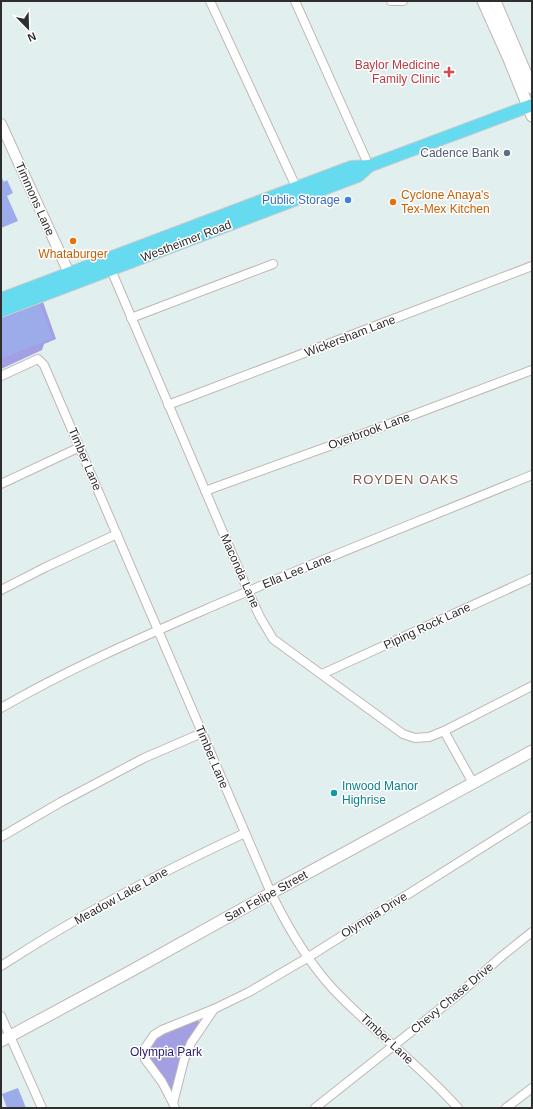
<svg xmlns="http://www.w3.org/2000/svg" width="533" height="1109" font-family="Arial,sans-serif">
  <style>
    .park { fill: #a39fe3 }
    .pitch { fill: #9cabea }
    .lines { fill: none; stroke-linecap: round; stroke-linejoin: round }
    .minor-casing { stroke: #c0b7b4; stroke-width: 10 }
    .tertiary-casing { stroke: #c0b7b4; stroke-width: 12 }
    .secondary-casing { stroke: #c0b7b4; stroke-width: 13 }
    .primary-casing { stroke: #cdcdcd; stroke-width: 14 }
    .minor { stroke: #fff; stroke-width: 8 }
    .tertiary { stroke: #fff; stroke-width: 10 }
    .secondary { stroke: #fff; stroke-width: 11 }
    .primary { stroke: #66daef; stroke-width: 12 }
    .health-dot { fill: #e0444e; stroke: #fff; stroke-width: 1.5 }
    .service-dot { fill: #5c6f8a; stroke: #fff; stroke-width: 1.5 }
    .shop-dot { fill: #3f7fe0; stroke: #fff; stroke-width: 1.5 }
    .food-dot { fill: #e8710a; stroke: #fff; stroke-width: 1.5 }
    .culture-dot { fill: #0f9aa8; stroke: #fff; stroke-width: 1.5 }
    .labels { text-anchor: middle; dominant-baseline: central; stroke-width: 3; stroke-linejoin: round; paint-order: stroke }
    .health-label { font-size: 12px; fill: #be3a42; stroke: #fff; text-anchor: end }
    .service-label { font-size: 12px; fill: #4e5e75; stroke: #fff; text-anchor: end }
    .food-label { font-size: 12px; fill: #c56008; stroke: #fff; text-anchor: start }
    .street-label { font-size: 12px; fill: #2e2e2e; stroke: #fff }
    .shop-label { font-size: 12px; fill: #366cbe; stroke: #fff; text-anchor: end }
    .culture-label { font-size: 12px; fill: #0d838f; stroke: #fff; text-anchor: start }
    .park-label { font-size: 12px; fill: #2b1d6c; stroke: #fff }
    .neighbourhood-label { font-size: 13px; letter-spacing: 1px; fill: #7f584e; stroke: #fff }
  </style>
  <rect width="100%" height="100%" fill="#e1efee"/>
  <!-- park -->
  <g class="park">
    <path d="M 43,302 L 56,339 L 44,344 L 42,350 L 1,369 L 1,317 Z"/>
    <path d="M 196,1020 L 199,1021 L 199,1023 L 186,1044 L 179,1062 L 174,1088 L 173,1090 L 170,1090 C 165,1082 151,1065 149,1058 C 142,1038 183,1026 196,1020 Z"/>
  </g>
  <!-- pitch -->
  <g class="pitch">
    <path d="M 1,176 L 4,182 L 7,180 L 13,193 L 7,196 L 18,221 L 1,228 Z"/>
    <path d="M 40,304 L 53,338 L 1,359 L 1,319 Z"/>
    <path d="M 18,1088 L 26,1108 L 7,1108 L 2,1094 Z"/>
  </g>
  <g class="lines">
    <defs>
      <g id="minor">
        <path d="M 210,1 L 298,191"/>
        <path d="M 295,1 L 369,166"/>
        <path d="M 391,1 L 403,1"/>
        <path d="M 109,265 L 248,591 L 260,617 L 273,639 L 403,734 L 415,738 L 429,737 L 444,731 L 532,686"/>
        <path d="M 131,318 L 273,264"/>
        <path d="M 1,376 L 38,359 L 44,365 L 271,893 C 288,928 307,961 334,990 C 373,1031 420,1065 458,1108"/>
        <path d="M 168,405 L 532,266"/>
        <path d="M 1,484 L 80,447"/>
        <path d="M 205,491 L 357,436 L 532,370"/>
        <path d="M 1,590 L 46,567 L 117,534"/>
        <path d="M 322,674 L 532,578"/>
        <path d="M 1,708 C 68,669 140,638 211,607 C 317,561 425,519 532,475"/>
        <path d="M 444,731 L 473,783"/>
        <path d="M 1,837 L 61,802 L 144,758 L 202,733"/>
        <path d="M 1,966 C 79,915 161,872 245,833"/>
        <path d="M 1,1016 L 42,1108"/>
        <path d="M 173,1103 L 162,1082 L 145,1059 L 144,1054 L 145,1048 L 154,1035 L 162,1030 L 214,1009"/>
        <path d="M 175,1108 L 173,1103 L 184,1060 L 191,1043 L 214,1009 L 249,992 L 307,958 L 532,816"/>
        <path d="M 315,1108 L 460,993 L 502,956 L 532,932"/>
        <path d="M 506,1108 L 532,1088"/>
      </g>
      <path id="tertiary" d="M 1,124 L 69,273"/>
      <g id="secondary">
        <path d="M 483,1 L 509,59 L 532,116"/>
        <path d="M 495,1 L 532,88"/>
        <path d="M 1,1041 L 131,971 L 271,893 L 532,751"/>
      </g>
      <g id="primary">
        <path d="M 1,299 L 351,167 L 369,166 L 532,105"/>
        <path d="M 1,311 L 358,176 L 369,166"/>
      </g>
    </defs>
    <!-- minor casing -->
    <use href="#minor" class="minor-casing"/>
    <!-- tertiary casing -->
    <use href="#tertiary" class="tertiary-casing"/>
    <!-- secondary casing -->
    <use href="#secondary" class="secondary-casing"/>
    <!-- primary casing -->
    <use href="#primary" class="primary-casing"/>
    <!-- minor -->
    <use href="#minor" class="minor"/>
    <!-- tertiary -->
    <use href="#tertiary" class="tertiary"/>
    <!-- secondary -->
    <use href="#secondary" class="secondary"/>
    <!-- primary -->
    <use href="#primary" class="primary"/>
  </g>
  <!-- markers -->
  <path class="health-dot" d="M447 66h4v4h4v4h-4v4h-4v-4h-4v-4h4z"/>
  <circle class="service-dot" cx="507" cy="153" r="4"/>
  <circle class="shop-dot" cx="348" cy="200" r="4"/>
  <g class="food-dot">
    <circle cx="393" cy="202" r="4"/>
    <circle cx="73" cy="241" r="4"/>
  </g>
  <circle class="culture-dot" cx="334" cy="793" r="4"/>
  <g class="labels">
    <!-- health labels -->
    <g class="health-label">
      <text x="440" y="65">Baylor Medicine<tspan x="440" dy="14">Family Clinic</tspan></text>
    </g>
    <!-- service labels -->
    <g class="service-label">
      <text x="499" y="153">Cadence Bank</text>
    </g>
    <!-- food labels -->
    <g class="food-label">
      <text x="401" y="195">Cyclone Anaya's<tspan x="401" dy="14">Tex-Mex Kitchen</tspan></text>
      <text x="73" y="254" text-anchor="middle">Whataburger</text>
    </g>
    <!-- street labels -->
    <g class="street-label">
      <text transform="translate(35 199) rotate(66)">Timmons Lane</text>
      <text transform="translate(186 241) rotate(-21)">Westheimer Road</text>
      <text transform="translate(350 336) rotate(-21)">Wickersham Lane</text>
      <text transform="translate(369 431) rotate(-20)">Overbrook Lane</text>
      <text transform="translate(85 459) rotate(67)">Timber Lane</text>
      <text transform="translate(240 571) rotate(66)">Maconda Lane</text>
      <text transform="translate(297 571) rotate(-22)">Ella Lee Lane</text>
      <text transform="translate(427 626) rotate(-25)">Piping Rock Lane</text>
      <text transform="translate(212 757) rotate(67)">Timber Lane</text>
      <text transform="translate(121 896) rotate(-29)">Meadow Lake Lane</text>
      <text transform="translate(266 896) rotate(-29)">San Felipe Street</text>
      <text transform="translate(374 915) rotate(-32)">Olympia Drive</text>
      <text transform="translate(452 998) rotate(-40)">Chevy Chase Drive</text>
      <text transform="translate(387 1039) rotate(43)">Timber Lane</text>
    </g>
    <!-- shop labels -->
    <g class="shop-label">
      <text x="340" y="200">Public Storage</text>
    </g>
    <!-- culture labels -->
    <g class="culture-label">
      <text x="342" y="786">Inwood Manor<tspan x="342" dy="14">Highrise</tspan></text>
    </g>
    <!-- park labels -->
    <g class="park-label">
      <text x="166" y="1052">Olympia Park</text>
    </g>
    <!-- neighbourhood labels -->
    <g class="neighbourhood-label">
      <text x="406" y="479">ROYDEN OAKS</text>
    </g>
  </g>
  <!-- border -->
  <rect width="533" height="1109" fill="none" stroke="#2e2e2e" stroke-width="4"/>
  <!-- north arrow -->
  <g transform="translate(28 28) rotate(157)" stroke="#ffffff" stroke-width="3" paint-order="stroke">
  <path d="M0-3L7 15L0 10L-7 15Z" fill="#2e2e2e"/>
  <text y="-6" font-size="11" font-weight="bold" text-anchor="middle" fill="#2e2e2e">N</text>
  </g>
</svg>
